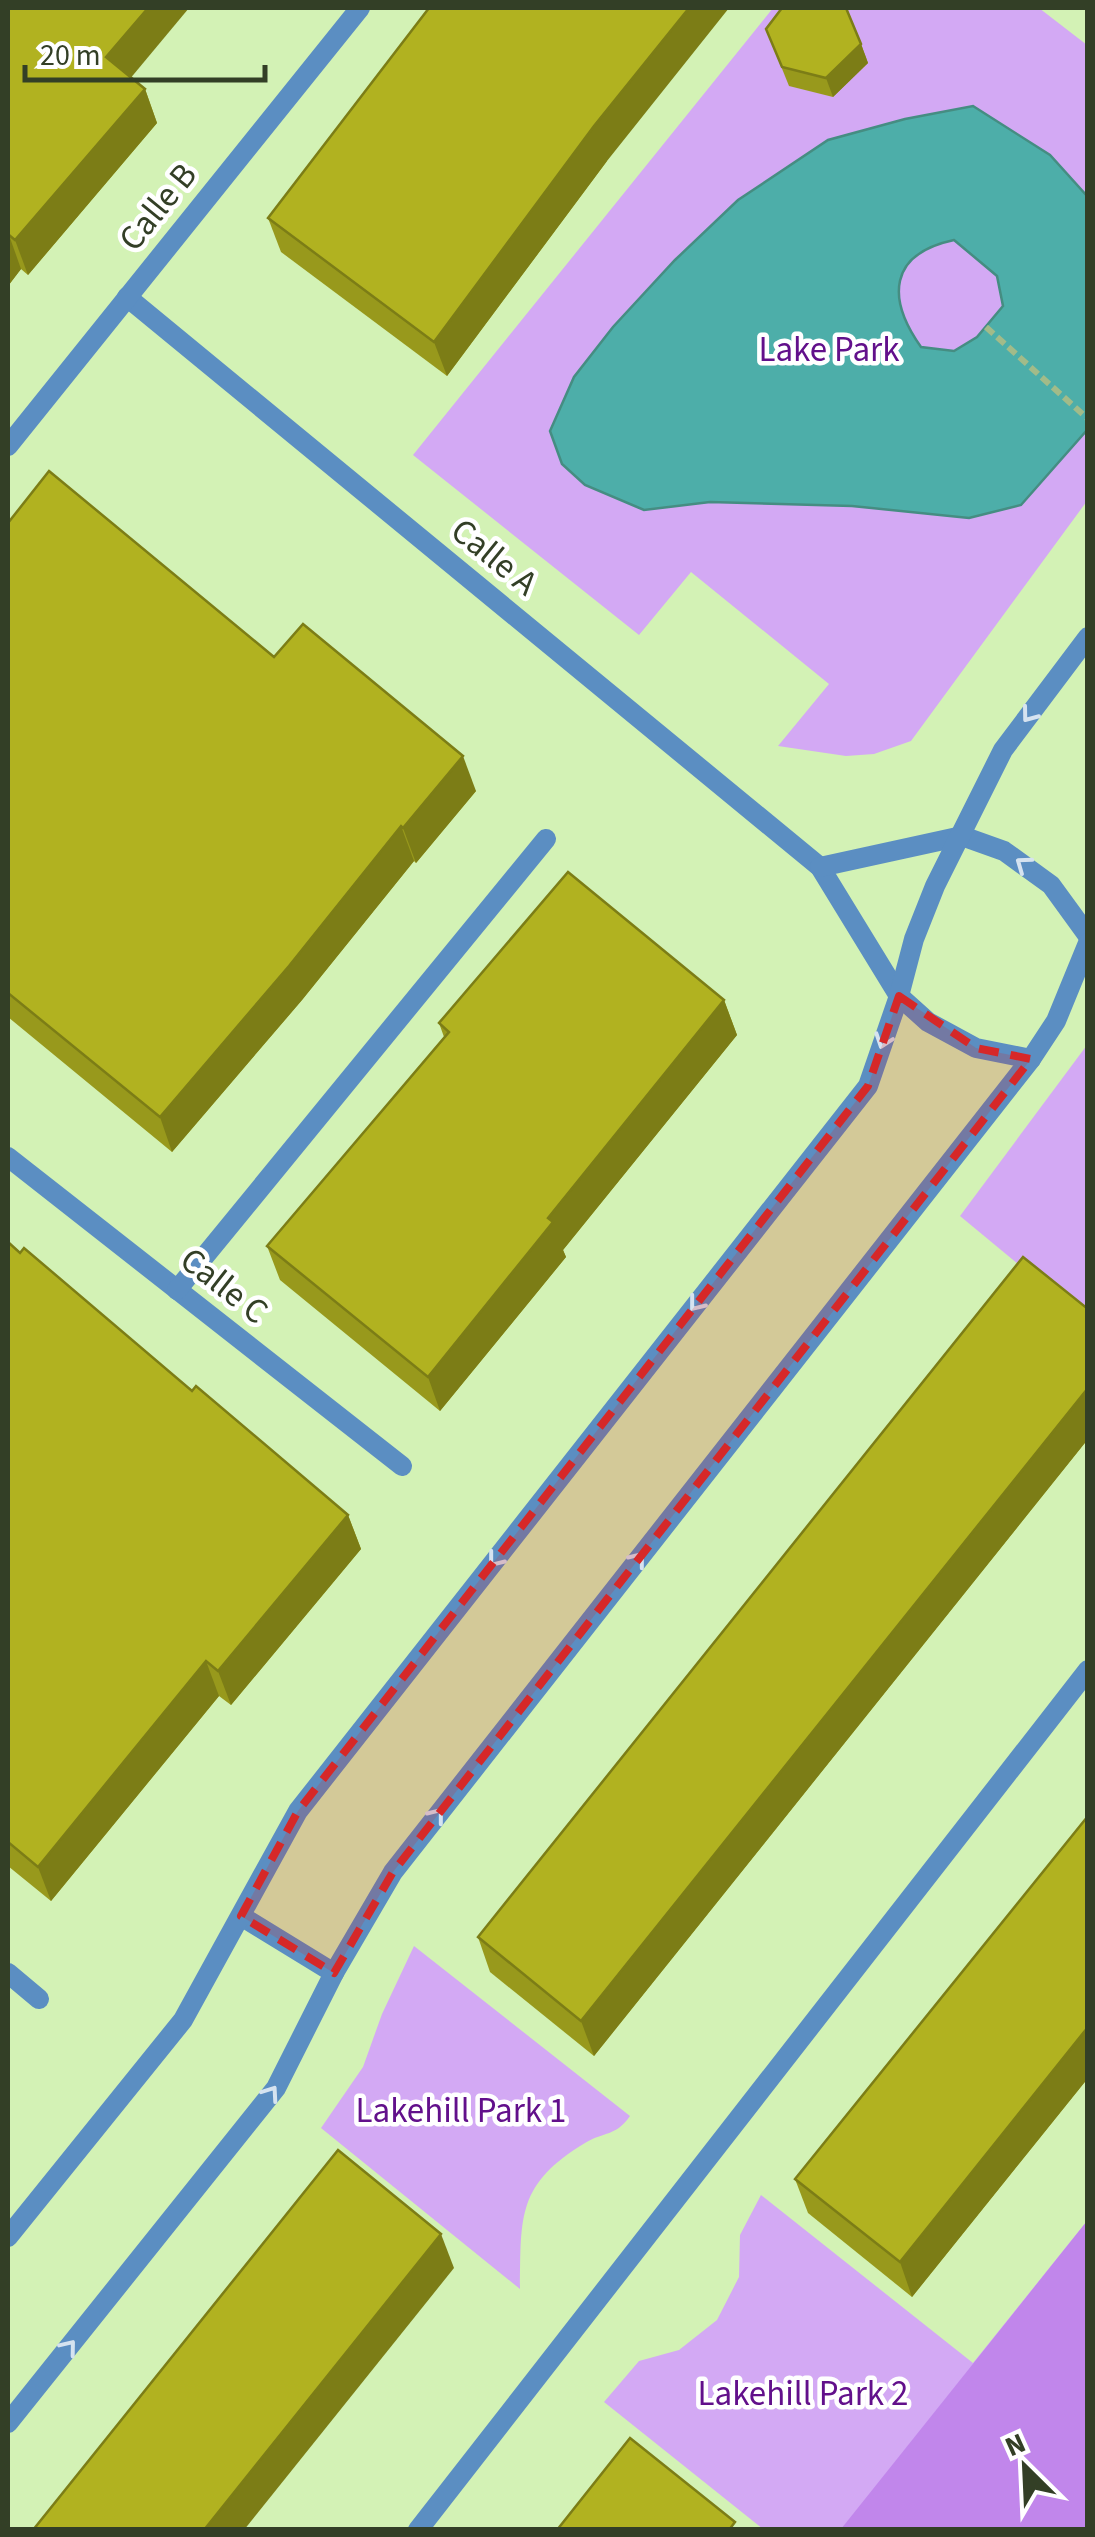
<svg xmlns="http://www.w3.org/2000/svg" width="1095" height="2537" font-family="'Source Sans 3',sans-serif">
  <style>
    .green { fill: #d3a9f4 }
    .forest { fill: #c186eb }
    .water { fill: #4daea9; stroke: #458d82; stroke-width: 2.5; fill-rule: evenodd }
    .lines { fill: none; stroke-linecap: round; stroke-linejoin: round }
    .path { stroke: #a2bb89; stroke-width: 6; stroke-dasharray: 10 5; stroke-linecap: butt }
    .street { stroke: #5b8ec2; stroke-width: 20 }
    .wall { fill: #98991c }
    .shaded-wall { fill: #7c7d16 }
    .building { fill: #b1b220; stroke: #7c7d16; stroke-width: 2.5 }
    .oneway { stroke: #d6e3f0 }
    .marked { fill: #d62828; fill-opacity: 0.2; stroke: #d62828; stroke-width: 8; stroke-dasharray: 20 12; stroke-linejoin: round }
    .labels { text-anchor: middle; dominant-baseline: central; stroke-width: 9; stroke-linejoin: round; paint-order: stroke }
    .street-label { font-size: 35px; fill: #333f26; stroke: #fff }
    .park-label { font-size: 35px; fill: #62108b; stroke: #fff }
  </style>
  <rect width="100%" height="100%" fill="#d3f2b5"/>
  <!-- green -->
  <g class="green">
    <path d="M 773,8 L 1039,8 L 1087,45 L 1087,501 L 911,741 L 874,754 L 846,756 L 778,746 L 829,684 L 691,572 L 639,635 L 413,455 Z"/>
    <path d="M 1087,1045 L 1087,1321 L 960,1216 Z"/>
    <path d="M 414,1946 L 630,2116 C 615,2137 605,2131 585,2143 C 517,2184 521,2216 520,2289 L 321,2128 L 363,2067 L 382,2014 Z"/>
    <path d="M 761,2195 L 973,2363 L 1087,2221 L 1087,2529 L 763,2529 L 604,2402 L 639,2361 L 679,2350 L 717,2320 L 739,2277 L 740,2235 Z"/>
  </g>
  <!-- forest -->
  <path class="forest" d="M 1087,2221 L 1087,2529 L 841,2529 Z"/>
  <!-- water -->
  <path class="water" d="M 973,106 L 1050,155 L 1087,196 L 1087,430 L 1021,505 L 969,518 L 852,506 L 710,502 L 644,510 L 585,485 L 562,464 L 550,431 L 574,377 L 613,327 L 675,260 L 738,200 L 828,140 L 905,119 ZM 954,240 L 997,276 L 1003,306 L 977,337 L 954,351 L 921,347 C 887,299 888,254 954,240 Z"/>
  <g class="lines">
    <!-- path -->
    <path class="path" d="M 986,327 L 1088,419"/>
    <!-- street -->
    <g class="street">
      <path d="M 127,297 L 820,867 L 899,996 L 928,1022 L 976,1048 L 1031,1059"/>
      <path d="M 8,446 L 360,8"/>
      <path d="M 820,867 L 962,836 L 1004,851 L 1051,885 L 1088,936"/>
      <path d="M 8,1157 L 402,1466"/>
      <path d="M 177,1290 L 546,839"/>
      <path d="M 241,1916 L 334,1973"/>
      <path d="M 8,1973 L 39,1999"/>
      <path d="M 8,2237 L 183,2020 L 298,1811 L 868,1086 L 899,996 L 914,939 L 935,886 L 1003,750 L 1088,637"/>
      <path d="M 8,2423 L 276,2088 L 334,1973 L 393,1872 L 1031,1059 L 1056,1021 L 1088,943"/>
      <path d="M 418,2530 L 1088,1670"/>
    </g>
  </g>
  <!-- wall -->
  <g class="wall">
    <path d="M 8,8 L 131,77 L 145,89 L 157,123 L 28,275 L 21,269 L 8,286 Z"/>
    <path d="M 766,29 L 861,44 L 868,63 L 833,97 L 789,86 Z"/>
    <path d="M 607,161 L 447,376 L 281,252 L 268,218 Z"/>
    <path d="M 8,523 L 476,791 L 416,863 L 414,861 L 302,1000 L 172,1152 L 8,1017 Z"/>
    <path d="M 724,1000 L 737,1035 L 563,1250 L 566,1257 L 440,1411 L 280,1280 L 267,1246 L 444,1037 L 439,1023 Z"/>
    <path d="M 8,1242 L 348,1515 L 361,1549 L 231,1705 L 219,1696 L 51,1901 L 8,1866 Z"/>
    <path d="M 1088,1309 L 1088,1439 L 594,2056 L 490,1972 L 478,1937 Z"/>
    <path d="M 1088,1816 L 1088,2078 L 912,2297 L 808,2213 L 795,2179 Z"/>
  </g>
  <!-- shaded-wall -->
  <g class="shaded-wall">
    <path d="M 148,8 L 189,8 L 119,92 L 106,57 Z"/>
    <path d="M 689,8 L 729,8 L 607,161 L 447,376 L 434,342 L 594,126 Z"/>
    <path d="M 861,44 L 868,63 L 833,97 L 826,78 Z"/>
    <path d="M 145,89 L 157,123 L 28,275 L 15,240 Z"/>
    <path d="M 9,235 L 21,269 L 8,286 L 8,236 Z"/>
    <path d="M 463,756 L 476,791 L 416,863 L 403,828 Z"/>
    <path d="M 401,826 L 414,861 L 302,1000 L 172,1152 L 160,1117 Z"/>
    <path d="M 724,1000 L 737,1035 L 563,1250 L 566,1257 L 440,1411 L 428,1377 L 548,1218 Z"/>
    <path d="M 1088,1388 L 1088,1439 L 594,2056 L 581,2021 Z"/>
    <path d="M 348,1515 L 361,1549 L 231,1705 L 218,1671 Z"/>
    <path d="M 206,1661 L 219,1696 L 51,1901 L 38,1867 Z"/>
    <path d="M 1088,2027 L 1088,2078 L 912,2297 L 900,2262 Z"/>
    <path d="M 441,2234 L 454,2268 L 244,2530 L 204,2530 Z"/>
  </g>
  <!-- building -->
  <g class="building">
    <path d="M 8,8 L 148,8 L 106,57 L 145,89 L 15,240 L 9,235 L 8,236 Z"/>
    <path d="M 429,8 L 689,8 L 594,126 L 434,342 L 268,218 Z"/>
    <path d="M 782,8 L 846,8 L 861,44 L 826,78 L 782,67 L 766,29 Z"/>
    <path d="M 49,471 L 274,657 L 303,624 L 463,756 L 403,828 L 401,826 L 289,966 L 160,1117 L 8,993 L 8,523 Z"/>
    <path d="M 568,872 L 724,1000 L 548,1218 L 553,1222 L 428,1377 L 267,1246 L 449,1032 L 439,1023 Z"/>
    <path d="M 8,1242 L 20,1253 L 24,1248 L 192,1391 L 196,1386 L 348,1515 L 218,1671 L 206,1661 L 38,1867 L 8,1842 Z"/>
    <path d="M 1023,1257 L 1088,1309 L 1088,1388 L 581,2021 L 478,1937 Z"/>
    <path d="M 1088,1816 L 1088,2027 L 900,2262 L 795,2179 Z"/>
    <path d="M 338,2150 L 441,2234 L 204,2530 L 33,2530 Z"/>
    <path d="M 630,2438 L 735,2522 L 729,2530 L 557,2530 Z"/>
  </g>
  <!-- one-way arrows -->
  <defs><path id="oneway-chevron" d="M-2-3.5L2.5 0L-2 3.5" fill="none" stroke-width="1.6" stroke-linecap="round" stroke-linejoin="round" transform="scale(2.5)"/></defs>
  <g class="oneway">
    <use href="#oneway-chevron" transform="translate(1029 715) rotate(127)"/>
    <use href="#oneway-chevron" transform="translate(1023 864) rotate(-144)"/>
    <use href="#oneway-chevron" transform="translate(883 1041) rotate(109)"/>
    <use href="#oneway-chevron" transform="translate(696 1304) rotate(128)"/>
    <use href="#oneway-chevron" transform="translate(638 1559) rotate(-52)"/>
    <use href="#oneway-chevron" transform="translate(495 1560) rotate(128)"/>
    <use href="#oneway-chevron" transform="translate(437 1815) rotate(-52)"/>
    <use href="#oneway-chevron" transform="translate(271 2093) rotate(-55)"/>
    <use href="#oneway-chevron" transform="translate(69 2347) rotate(-51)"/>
  </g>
  <!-- marked area -->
  <path class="marked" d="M 899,996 L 976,1048 L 1031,1059 L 393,1872 L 334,1973 L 241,1916 L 298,1811 L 868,1086 Z"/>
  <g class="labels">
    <!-- street labels -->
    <g class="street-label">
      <text transform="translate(158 207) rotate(-51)">Calle B</text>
      <text transform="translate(494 557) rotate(39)">Calle A</text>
      <text transform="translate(224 1286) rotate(38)">Calle C</text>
    </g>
    <!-- park labels -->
    <g class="park-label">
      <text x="829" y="350">Lake Park</text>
      <text x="461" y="2111">Lakehill Park 1</text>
      <text x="803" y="2394">Lakehill Park 2</text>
    </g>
  </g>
  <!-- border -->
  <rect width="1095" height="2537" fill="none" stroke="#333f26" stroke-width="20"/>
  <!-- north arrow -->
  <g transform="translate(1025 2467) rotate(336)" stroke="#ffffff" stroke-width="8" paint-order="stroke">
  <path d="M0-8L18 38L0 25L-18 38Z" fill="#333f26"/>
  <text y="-15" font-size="28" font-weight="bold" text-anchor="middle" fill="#333f26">N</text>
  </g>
  <!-- scale -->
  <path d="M25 65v15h240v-15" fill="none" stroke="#333f26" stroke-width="5"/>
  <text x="40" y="65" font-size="30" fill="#333f26" stroke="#ffffff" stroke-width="8" paint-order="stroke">20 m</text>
</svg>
